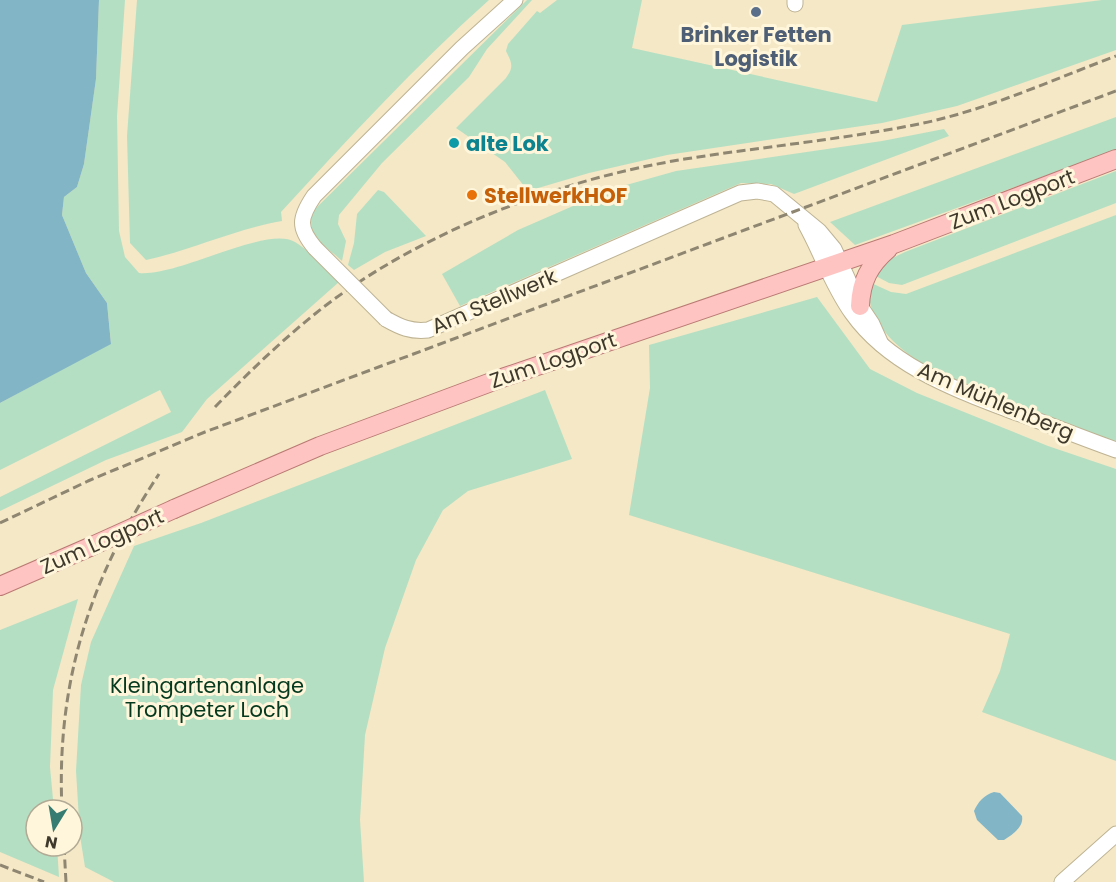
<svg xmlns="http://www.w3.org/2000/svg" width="1116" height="882" font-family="Poppins,sans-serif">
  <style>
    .green { fill: #b5dfc2 }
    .water { fill: #82b6c7 }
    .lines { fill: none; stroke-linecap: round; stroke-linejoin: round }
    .minor-casing { stroke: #beb393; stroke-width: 17 }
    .major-casing { stroke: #ba7a73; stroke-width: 20 }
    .minor { stroke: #fff; stroke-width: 15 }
    .major { stroke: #fec4c2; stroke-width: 18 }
    .rail { stroke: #8f8671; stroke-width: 3; stroke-dasharray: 9 4.5; stroke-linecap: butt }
    .minor-bridge-casing { stroke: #beb393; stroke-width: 17; stroke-linecap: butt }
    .major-bridge-casing { stroke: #ba7a73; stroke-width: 20; stroke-linecap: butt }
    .minor-bridge { stroke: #fff; stroke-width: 15 }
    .major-bridge { stroke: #fec4c2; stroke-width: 18 }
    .service-dot { fill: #5c6f8a; stroke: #fff6db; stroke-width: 2 }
    .culture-dot { fill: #0f9aa8; stroke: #fff6db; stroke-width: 2 }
    .food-dot { fill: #e8710a; stroke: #fff6db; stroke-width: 2 }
    .labels { text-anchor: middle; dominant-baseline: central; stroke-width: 6; stroke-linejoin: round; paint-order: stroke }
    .service-label { font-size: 21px; font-weight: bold; fill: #4e5e75; stroke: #fff6db }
    .culture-label { font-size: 21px; font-weight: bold; fill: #0d838f; stroke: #fff6db; text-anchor: start }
    .food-label { font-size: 21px; font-weight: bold; fill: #c56008; stroke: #fff6db; text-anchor: start }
    .street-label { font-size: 21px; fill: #3e392c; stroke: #fff6db }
    .park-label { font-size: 21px; fill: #04391e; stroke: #fff6db }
  </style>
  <rect width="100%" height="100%" fill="#f4e8c7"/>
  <!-- green -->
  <g class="green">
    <path d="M 99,0 L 125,0 L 117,116 L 119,231 L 125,257 L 139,273 C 178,277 266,225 295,242 C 309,250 327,271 339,282 L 207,399 L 182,432 L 106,460 L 0,511 L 0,497 L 171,412 L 160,390 L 0,470 L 0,403 L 111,343 L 107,303 L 86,273 L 62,215 L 64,197 L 77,187 L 84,164 L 96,79 Z"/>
    <path d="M 137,0 L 489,0 C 415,66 348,139 281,212 L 282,221 C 235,229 192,250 146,260 L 130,243 L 127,136 Z"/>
    <path d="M 527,0 L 532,0 L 487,49 L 469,77 L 382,163 L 339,215 L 338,224 L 346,241 L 342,261 C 325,245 305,236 313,211 Z"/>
    <path d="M 557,0 L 642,0 L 632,48 L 877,102 L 902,25 L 1102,0 L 1116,0 L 1116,50 L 957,106 L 882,123 L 667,155 L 589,173 L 528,191 L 505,162 L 456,128 L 506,78 C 514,67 512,63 506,51 L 508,44 L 537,11 L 540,13 Z"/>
    <path d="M 1116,117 L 1116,150 L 855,245 L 830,222 Z"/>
    <path d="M 944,129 L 949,136 L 794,194 L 771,184 L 741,183 L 460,306 L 442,274 L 518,230 L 612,189 L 676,171 L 882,141 Z"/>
    <path d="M 1116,171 L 1116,203 L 902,285 L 889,283 L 872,274 L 880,264 L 905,252 Z"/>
    <path d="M 378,190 L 384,192 L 426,236 L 385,252 L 354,270 L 348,265 L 354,243 L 357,214 Z"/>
    <path d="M 1116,215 L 1116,446 C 1084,433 1053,421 1021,408 C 970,388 861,352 869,282 L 891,292 L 906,294 Z"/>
    <path d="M 817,297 L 870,369 L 917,393 L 1048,446 L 1116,469 L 1116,761 L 982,712 L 1000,671 L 1010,634 L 629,515 L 650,388 L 649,345 Z"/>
    <path d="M 545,390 L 572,459 L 468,491 L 443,510 L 416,560 L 385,648 L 365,735 L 360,820 L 364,882 L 114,882 L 85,867 L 80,836 L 76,771 L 81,685 L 91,642 L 134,546 L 201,523 Z"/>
    <path d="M 78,599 L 53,690 L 50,767 L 54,810 L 36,810 L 36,846 L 57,846 L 59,877 L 0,852 L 0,630 Z"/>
  </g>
  <!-- water -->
  <g class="water">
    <path d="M 0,0 L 99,0 L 96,79 L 84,164 L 77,187 L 64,197 L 62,215 L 86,273 L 107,303 L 111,344 L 0,403 Z"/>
    <path d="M 994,792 L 1000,793 L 1022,816 C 1024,827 1013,834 1004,840 L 998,840 L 977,820 L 974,811 C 978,802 984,795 994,792 Z"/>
  </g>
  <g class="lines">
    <defs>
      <g id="minor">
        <path d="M 795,4 L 795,0"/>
        <path d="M 806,225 C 822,254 832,285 852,313 C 889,365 952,388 1009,410 C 1045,423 1080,437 1116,450"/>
        <path d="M 315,248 C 298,228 299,218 314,196 L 462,48 L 515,0"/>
        <path d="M 386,319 C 400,327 411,332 428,330 L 740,193 L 757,191 L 774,194 L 819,231 L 834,249 L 860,306 L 872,324 L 881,344"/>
        <path d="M 1062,882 L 1116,834"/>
      </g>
      <g id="major">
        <path d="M 860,306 C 861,282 869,265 888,249"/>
        <path d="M 174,509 L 320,446 L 502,378 L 894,244 L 1116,159"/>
        <path d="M 0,586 L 92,546"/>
      </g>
    </defs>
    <!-- minor casing -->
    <use href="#minor" class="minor-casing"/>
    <!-- major casing -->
    <use href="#major" class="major-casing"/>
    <!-- minor -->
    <use href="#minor" class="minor"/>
    <!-- major -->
    <use href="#major" class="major"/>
    <!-- rail -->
    <g class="rail">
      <path d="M 215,407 C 250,371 285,337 325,306 C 424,231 556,181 679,160 C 759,147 840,140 919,124 C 987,110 1052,80 1116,56"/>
      <path d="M 0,523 L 88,481 L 205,432 L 1116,91"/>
      <path d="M 62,810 C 56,684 89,579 159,474"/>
      <path d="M 64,846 L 66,882"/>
      <path d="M 0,865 L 44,882"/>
    </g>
    <defs>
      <path id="minor-bridge" d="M 315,248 L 386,319"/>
      <path id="major-bridge" d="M 92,546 L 174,509"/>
    </defs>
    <!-- minor-bridge casing -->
    <use href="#minor-bridge" class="minor-bridge-casing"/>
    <!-- major-bridge casing -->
    <use href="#major-bridge" class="major-bridge-casing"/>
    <!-- minor-bridge -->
    <use href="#minor-bridge" class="minor-bridge"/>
    <!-- major-bridge -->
    <use href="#major-bridge" class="major-bridge"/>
  </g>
  <!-- markers -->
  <circle class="service-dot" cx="756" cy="12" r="6"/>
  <circle class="culture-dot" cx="454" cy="143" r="6"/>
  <circle class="food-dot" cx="472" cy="195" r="6"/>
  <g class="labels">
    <!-- service labels -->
    <g class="service-label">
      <text x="756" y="34">Brinker Fetten<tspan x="756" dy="24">Logistik</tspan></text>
    </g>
    <!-- culture labels -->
    <g class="culture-label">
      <text x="466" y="143">alte Lok</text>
    </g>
    <!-- food labels -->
    <g class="food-label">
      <text x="484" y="195">StellwerkHOF</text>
    </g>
    <!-- street labels -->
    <g class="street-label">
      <text transform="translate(1012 199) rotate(-21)">Zum Logport</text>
      <text transform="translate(494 301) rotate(-23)">Am Stellwerk</text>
      <text transform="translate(553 360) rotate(-19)">Zum Logport</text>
      <text transform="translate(996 401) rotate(23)">Am Mühlenberg</text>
      <text transform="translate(102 541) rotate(-24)">Zum Logport</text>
    </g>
    <!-- park labels -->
    <g class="park-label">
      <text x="207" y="685">Kleingartenanlage<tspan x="207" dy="24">Trompeter Loch</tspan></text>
    </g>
  </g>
  <!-- north arrow -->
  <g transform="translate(54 828) rotate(191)"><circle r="28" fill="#fff6db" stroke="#b2aa95" stroke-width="1.5"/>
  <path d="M0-4.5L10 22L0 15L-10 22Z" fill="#377c71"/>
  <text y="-9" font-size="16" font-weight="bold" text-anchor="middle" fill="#3e392c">N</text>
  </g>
</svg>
